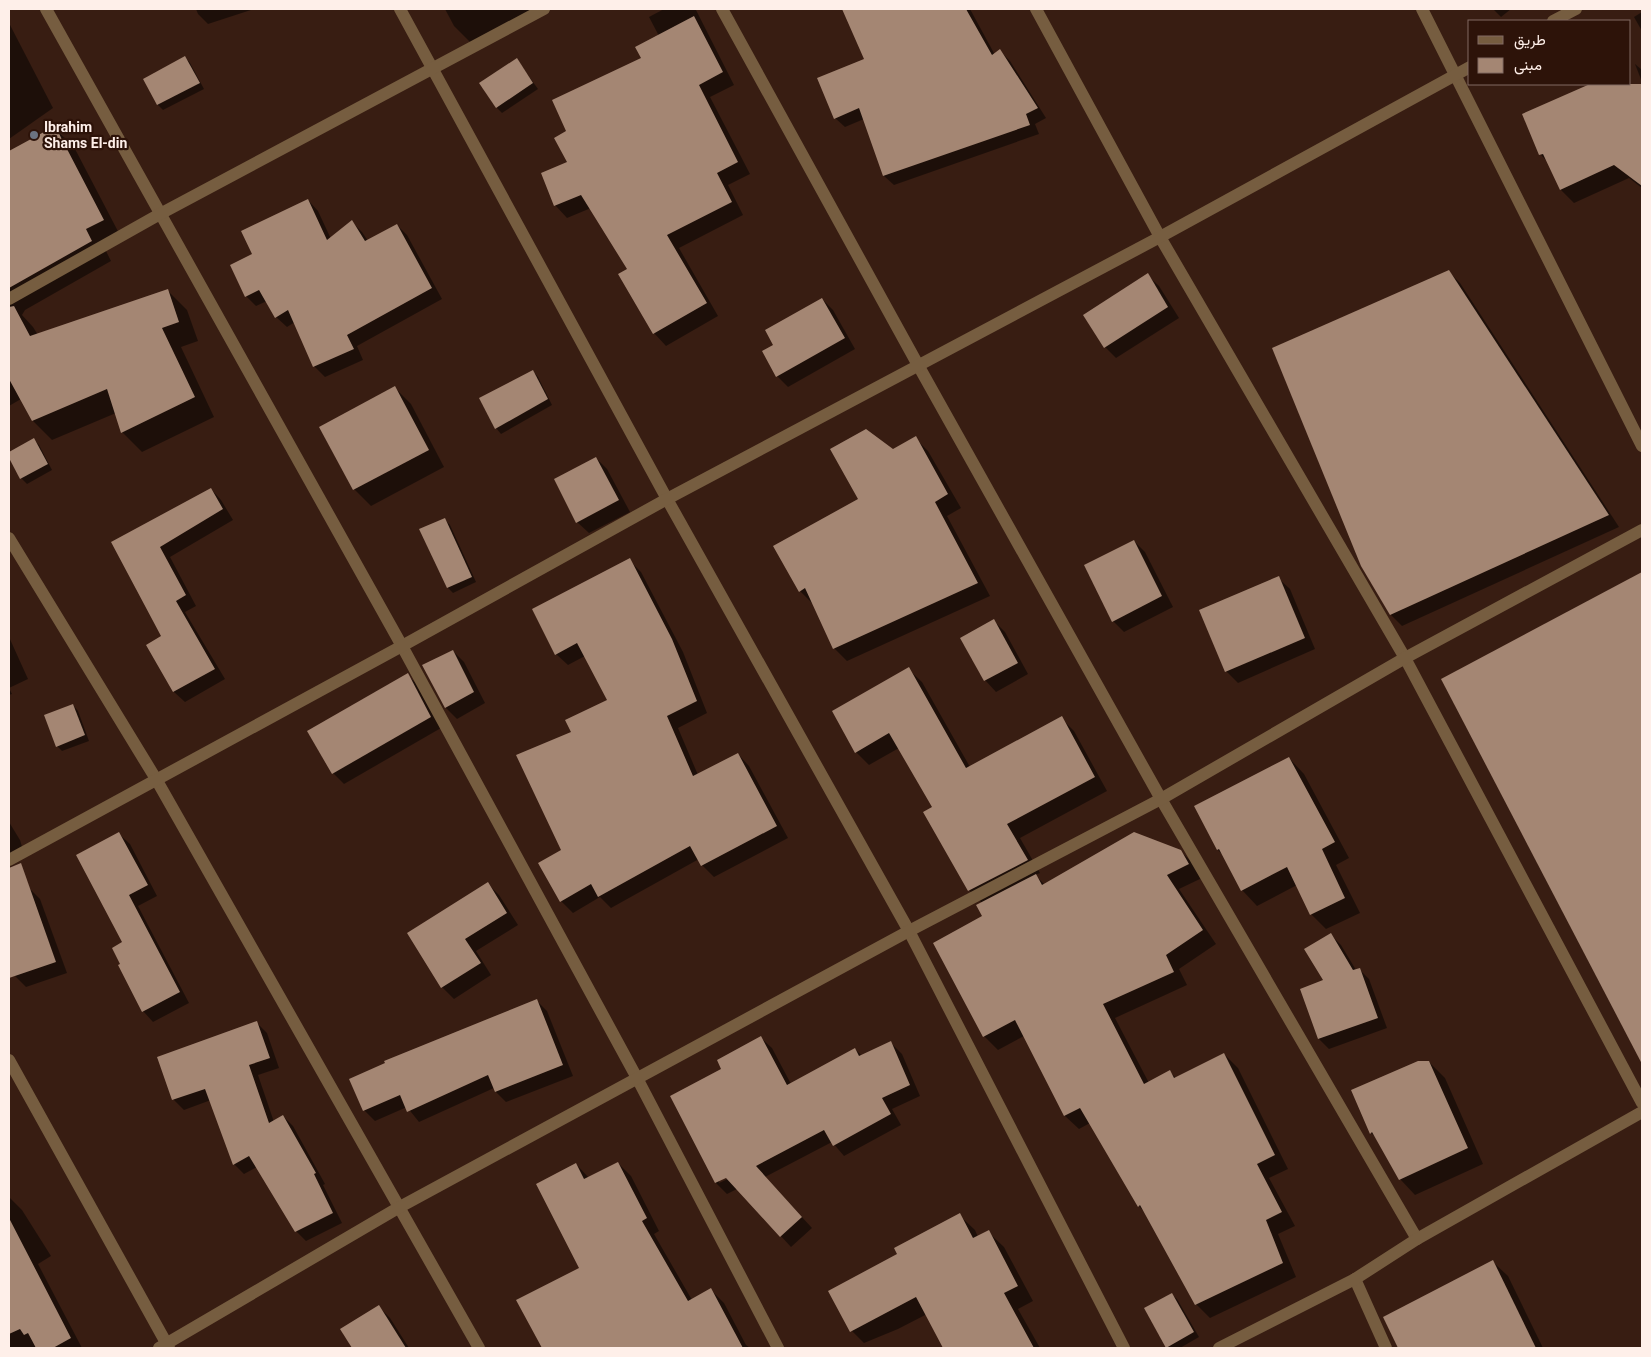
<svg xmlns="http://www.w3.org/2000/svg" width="1651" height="1357" font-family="Roboto,Vazirmatn,sans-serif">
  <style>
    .shadow { fill: #0007; fill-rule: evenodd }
    .building { fill: #a48673 }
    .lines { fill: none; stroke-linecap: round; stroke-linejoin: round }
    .street { stroke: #765d40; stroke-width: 12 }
    .worship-dot { fill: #6b7280; stroke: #2d1309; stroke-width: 2 }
    .labels { text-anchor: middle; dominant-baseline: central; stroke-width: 4.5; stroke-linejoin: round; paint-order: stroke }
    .poi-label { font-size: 14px; font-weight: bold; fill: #feefe9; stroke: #2d1309; text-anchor: start }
  </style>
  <rect width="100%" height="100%" fill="#381d12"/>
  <!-- shadow -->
  <g class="shadow">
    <path d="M 196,9 L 254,9 L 208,24 L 198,14 Z"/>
    <path d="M 445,9 L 535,9 L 471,43 L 454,26 Z"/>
    <path d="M 664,9 L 695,9 L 696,10 L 734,85 L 710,97 L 750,174 L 728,185 L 743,215 L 679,248 L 718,316 L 666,346 L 654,333 L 629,269 L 591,208 L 567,218 L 555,205 L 569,163 L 568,131 L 643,59 L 659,36 L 649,17 Z"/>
    <path d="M 844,9 L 970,9 L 995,55 L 1000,51 L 1010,61 L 1046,118 L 1035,124 L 1039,134 L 894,185 L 884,176 L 864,119 L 845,127 L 835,118 L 865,59 Z"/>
    <path d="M 1493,9 L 1511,9 L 1501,17 Z"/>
    <path d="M 1642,12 L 1642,31 L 1634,17 Z"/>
    <path d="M 9,23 L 53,108 L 9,139 Z"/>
    <path d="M 185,57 L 190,63 L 204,89 L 163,110 L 158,105 L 145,79 Z"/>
    <path d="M 517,60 L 538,89 L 502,113 L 497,108 Z"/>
    <path d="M 1635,64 L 1642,70 L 1642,82 Z"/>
    <path d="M 1588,84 L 1624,84 L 1642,107 L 1642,188 L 1629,178 L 1574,203 L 1561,190 L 1548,162 L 1541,155 L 1523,114 L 1589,86 Z"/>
    <path d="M 54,128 L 74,147 L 122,239 L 105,249 L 111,261 L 25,310 L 22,315 L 33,327 L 38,335 L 167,290 L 187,310 L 198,341 L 181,347 L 214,417 L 142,452 L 122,432 L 116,413 L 52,440 L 33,421 L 21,399 L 9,406 L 9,152 Z"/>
    <path d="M 308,200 L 318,211 L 331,239 L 352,222 L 362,232 L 368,241 L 397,225 L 407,235 L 442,299 L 357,346 L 363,360 L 325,377 L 314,366 L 295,322 L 287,327 L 276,317 L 267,301 L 256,306 L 246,296 L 253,255 Z"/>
    <path d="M 1449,272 L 1460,283 L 1619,527 L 1402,626 L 1391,615 Z"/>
    <path d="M 1147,275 L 1159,286 L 1179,318 L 1116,358 L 1105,347 Z"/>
    <path d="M 822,299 L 833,310 L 855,349 L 788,387 L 777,376 Z"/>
    <path d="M 533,371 L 538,377 L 552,405 L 501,434 L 496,428 Z"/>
    <path d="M 394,387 L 411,404 L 444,467 L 371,506 L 354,489 Z"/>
    <path d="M 915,438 L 928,451 L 961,508 L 947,516 L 990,596 L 847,661 L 834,648 L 813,604 L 800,591 L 893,451 Z"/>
    <path d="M 33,439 L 39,445 L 52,470 L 27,484 L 21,478 L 9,453 Z"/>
    <path d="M 596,458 L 607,469 L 630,512 L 589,533 L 577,522 Z"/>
    <path d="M 211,489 L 221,500 L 233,520 L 170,557 L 196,606 L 185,612 L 225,679 L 185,702 L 174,692 L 148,645 L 163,636 L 113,542 Z"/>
    <path d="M 444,519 L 450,525 L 476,582 L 453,593 L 448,588 L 421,530 Z"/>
    <path d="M 1134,541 L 1145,552 L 1173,607 L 1124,632 L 1113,621 Z"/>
    <path d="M 629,560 L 641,572 L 683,652 L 707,713 L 678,728 L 698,775 L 738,754 L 749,766 L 788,838 L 714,877 L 702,865 L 699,859 L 611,908 L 600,897 L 573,913 L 561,901 L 562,851 L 573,732 L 608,701 L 585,656 L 568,665 L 556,654 Z"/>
    <path d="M 1642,573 L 1642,1058 L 1443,679 Z"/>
    <path d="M 1278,578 L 1290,589 L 1315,649 L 1238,683 L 1226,671 L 1201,611 Z"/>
    <path d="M 994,621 L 1005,632 L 1028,674 L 996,692 L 985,680 Z"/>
    <path d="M 9,637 L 28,679 L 9,688 L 12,694 L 9,695 Z"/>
    <path d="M 453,651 L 464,662 L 485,703 L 457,719 L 446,708 L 424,666 Z"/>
    <path d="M 908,669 L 922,682 L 970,767 L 1061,718 L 1074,731 L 1107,791 L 1020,838 L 1040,873 L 1035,875 L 1045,885 L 1180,851 L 1195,865 L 1202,878 L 1179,889 L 1216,944 L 1179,969 L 1187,985 L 1115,1018 L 1149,1083 L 1170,1072 L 1176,1078 L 1224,1054 L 1238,1068 L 1288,1169 L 1269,1178 L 1295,1226 L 1278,1234 L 1296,1277 L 1210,1318 L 1196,1304 L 1146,1214 L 1139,1206 L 1090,1123 L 1079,1129 L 1065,1116 L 1024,1036 L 998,1050 L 984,1036 L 935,943 L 984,917 L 982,903 L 969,890 L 934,808 L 899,748 L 869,765 L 856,752 Z"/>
    <path d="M 407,675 L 419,686 L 441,728 L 344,784 L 333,773 Z"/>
    <path d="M 73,705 L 78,711 L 89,741 L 62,751 L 57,746 Z"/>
    <path d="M 1289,758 L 1304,774 L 1349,858 L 1336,865 L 1360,913 L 1326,929 L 1311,914 L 1297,885 L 1257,906 L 1242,890 L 1224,856 L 1218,850 L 1195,806 Z"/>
    <path d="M 9,822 L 20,840 L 23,850 L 9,859 Z"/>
    <path d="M 119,834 L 130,844 L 157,896 L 138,906 L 189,1003 L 153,1022 L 143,1011 L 124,943 Z"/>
    <path d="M 488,884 L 499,895 L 518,925 L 476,951 L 491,975 L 454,999 L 442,987 L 408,933 Z"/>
    <path d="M 29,888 L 40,899 L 67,973 L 26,987 L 15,976 L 9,958 L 9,895 Z"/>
    <path d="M 1331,935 L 1341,945 L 1356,970 L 1359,969 L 1369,979 L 1387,1028 L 1329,1049 L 1319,1039 L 1302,989 L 1325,981 Z"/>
    <path d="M 536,1000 L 547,1011 L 573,1076 L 506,1102 L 496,1092 L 494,1088 L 419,1122 L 407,1107 L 375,1121 L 364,1110 Z"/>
    <path d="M 257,1023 L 267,1033 L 279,1068 L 258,1075 L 274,1122 L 283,1116 L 293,1126 L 325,1184 L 323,1185 L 342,1223 L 306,1241 L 296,1231 L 257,1167 L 244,1174 L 234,1164 L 211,1100 L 184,1110 L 174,1100 L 159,1058 Z"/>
    <path d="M 761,1038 L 772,1048 L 791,1084 L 855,1049 L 862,1056 L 891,1043 L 902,1054 L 920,1096 L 892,1109 L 901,1125 L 844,1156 L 832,1142 L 765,1177 L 812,1228 L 791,1247 L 737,1189 L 727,1194 L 716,1183 L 671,1096 L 723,1069 ZM 731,1174 L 732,1177 L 719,1183 L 719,1181 Z"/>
    <path d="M 1429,1062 L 1445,1078 L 1483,1164 L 1415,1195 L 1400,1179 L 1378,1139 L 1371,1133 Z"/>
    <path d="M 618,1163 L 631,1176 L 659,1231 L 654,1234 L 692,1300 L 711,1290 L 724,1303 L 746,1345 L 750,1348 L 543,1348 L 518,1300 L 581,1268 L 576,1164 L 589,1178 Z"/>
    <path d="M 9,1197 L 22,1210 L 51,1256 L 38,1264 L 82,1348 L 9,1348 Z"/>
    <path d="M 959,1215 L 975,1230 L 978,1237 L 988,1232 L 1004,1247 L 1033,1301 L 1018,1309 L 1040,1348 L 945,1348 L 936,1331 L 931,1312 L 898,1329 L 864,1343 L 849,1328 L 899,1254 Z"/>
    <path d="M 1493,1262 L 1508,1276 L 1543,1348 L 1400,1348 L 1384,1317 Z"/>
    <path d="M 1171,1294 L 1177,1299 L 1199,1337 L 1180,1348 L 1167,1347 Z"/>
    <path d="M 379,1307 L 390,1318 L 409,1348 L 353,1348 L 342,1330 Z"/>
  </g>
  <!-- building -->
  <g class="building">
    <path d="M 842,9 L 966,9 L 992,55 L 1000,49 L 1038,108 L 1026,114 L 1030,125 L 883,176 L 859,108 L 834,119 L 817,78 L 864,59 Z"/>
    <path d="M 694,16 L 723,72 L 699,85 L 738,162 L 717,173 L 732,202 L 667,235 L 707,303 L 653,334 L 618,274 L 627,269 L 581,195 L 554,206 L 541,173 L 567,162 L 554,138 L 566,131 L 552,100 L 641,58 L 635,47 Z"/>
    <path d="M 185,56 L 200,83 L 157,105 L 143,79 Z"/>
    <path d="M 517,58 L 533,83 L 496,108 L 479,83 Z"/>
    <path d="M 1590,84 L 1642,84 L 1642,186 L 1614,165 L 1560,190 L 1543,154 L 1539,155 L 1522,114 Z"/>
    <path d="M 55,126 L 104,220 L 86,229 L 92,241 L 9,288 L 9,151 Z"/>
    <path d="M 308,199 L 327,240 L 352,220 L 365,241 L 397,224 L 432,288 L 347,335 L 354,349 L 313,367 L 288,310 L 275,318 L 259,290 L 245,297 L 230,265 L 252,254 L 241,231 Z"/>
    <path d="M 1449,270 L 1609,515 L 1390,615 L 1361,566 L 1272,348 Z"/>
    <path d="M 1148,273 L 1168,307 L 1104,348 L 1083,315 Z"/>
    <path d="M 168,289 L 179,322 L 162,328 L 195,397 L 121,433 L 107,389 L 32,421 L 9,379 L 9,307 L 14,306 L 30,336 Z"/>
    <path d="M 822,298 L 845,338 L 776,377 L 762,351 L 773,345 L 765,330 Z"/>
    <path d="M 533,370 L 548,399 L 495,429 L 479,398 Z"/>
    <path d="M 395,386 L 429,450 L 353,490 L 319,427 Z"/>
    <path d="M 866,429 L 893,449 L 916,436 L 948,494 L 935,502 L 978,583 L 833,649 L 805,588 L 799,592 L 773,546 L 858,499 L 830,449 Z"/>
    <path d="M 34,438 L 48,464 L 20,479 L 9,458 L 9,452 Z"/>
    <path d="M 596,457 L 619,500 L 576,523 L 554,479 Z"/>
    <path d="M 211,488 L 223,509 L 160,547 L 186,595 L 176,601 L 215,669 L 173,692 L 146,645 L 161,636 L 111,542 Z"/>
    <path d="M 445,518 L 472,577 L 447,588 L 419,529 Z"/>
    <path d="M 1134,540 L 1162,596 L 1112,622 L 1084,565 Z"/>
    <path d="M 630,558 L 672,639 L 697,701 L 667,716 L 693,776 L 738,753 L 777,826 L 701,866 L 690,846 L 598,897 L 591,884 L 560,902 L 538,863 L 561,850 L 516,755 L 571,732 L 565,720 L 607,700 L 577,643 L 555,655 L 532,609 Z"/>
    <path d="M 1642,572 L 1642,1064 L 1441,679 Z"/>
    <path d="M 1279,576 L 1305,638 L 1225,672 L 1199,610 Z"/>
    <path d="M 994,619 L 1018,663 L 984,681 L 960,638 Z"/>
    <path d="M 453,650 L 474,692 L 445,708 L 422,665 Z"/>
    <path d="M 909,667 L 966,768 L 1062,716 L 1095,777 L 1007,824 L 1028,860 L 968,891 L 923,812 L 932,807 L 889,733 L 855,753 L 832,711 Z"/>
    <path d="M 408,673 L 431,717 L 332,774 L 307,731 Z"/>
    <path d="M 73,704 L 85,735 L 56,747 L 44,715 Z"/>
    <path d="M 1289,757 L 1335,842 L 1322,849 L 1345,898 L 1310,915 L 1287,867 L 1241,891 L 1219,849 L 1217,850 L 1194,806 Z"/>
    <path d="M 119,832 L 148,885 L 129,895 L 180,992 L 142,1012 L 118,965 L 120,964 L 112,948 L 122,942 L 76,855 Z"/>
    <path d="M 1134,832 L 1181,850 L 1189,864 L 1167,875 L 1203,930 L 1166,955 L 1174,972 L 1103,1004 L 1144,1084 L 1170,1070 L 1174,1078 L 1224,1053 L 1275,1155 L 1257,1164 L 1282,1212 L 1266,1220 L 1283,1263 L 1195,1305 L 1140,1205 L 1138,1207 L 1080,1108 L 1064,1116 L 1015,1020 L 983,1037 L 933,943 L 982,916 L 976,905 L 1036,874 L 1042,885 Z"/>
    <path d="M 21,863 L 56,962 L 9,978 L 9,868 Z"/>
    <path d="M 488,882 L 507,913 L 465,939 L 481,963 L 441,988 L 407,933 Z"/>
    <path d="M 1331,933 L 1353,970 L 1360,968 L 1378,1018 L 1318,1039 L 1300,989 L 1323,980 L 1304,949 Z"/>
    <path d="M 537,999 L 563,1065 L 495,1092 L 488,1075 L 407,1112 L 400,1095 L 363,1111 L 349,1079 L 385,1063 L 384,1061 Z"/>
    <path d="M 257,1021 L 270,1058 L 249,1065 L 269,1123 L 283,1115 L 316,1173 L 314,1174 L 333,1213 L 295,1232 L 249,1156 L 233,1165 L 205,1089 L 172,1100 L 157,1057 Z"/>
    <path d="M 761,1036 L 787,1085 L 855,1048 L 859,1056 L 891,1041 L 910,1085 L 882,1098 L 891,1114 L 833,1146 L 824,1130 L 756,1166 L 802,1217 L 780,1237 L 726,1178 L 715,1183 L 670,1096 L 721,1069 L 717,1060 Z"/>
    <path d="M 1418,1061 L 1429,1061 L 1468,1148 L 1399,1180 L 1372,1132 L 1370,1134 L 1351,1090 Z"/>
    <path d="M 618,1162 L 647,1218 L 642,1221 L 688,1301 L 711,1288 L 743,1348 L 542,1348 L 516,1300 L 579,1268 L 536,1184 L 576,1163 L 584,1179 Z"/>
    <path d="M 960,1213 L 973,1238 L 989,1230 L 1018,1286 L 1004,1293 L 1034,1348 L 943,1348 L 916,1297 L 850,1332 L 828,1291 L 897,1254 L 894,1248 Z"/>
    <path d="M 9,1218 L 71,1338 L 53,1348 L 36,1348 L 28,1333 L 24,1335 L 20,1329 L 9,1334 Z"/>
    <path d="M 1493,1260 L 1536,1348 L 1398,1348 L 1383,1317 Z"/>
    <path d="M 1172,1293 L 1194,1332 L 1166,1348 L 1144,1308 Z"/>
    <path d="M 379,1305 L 406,1348 L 352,1348 L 340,1329 Z"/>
  </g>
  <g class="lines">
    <!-- street -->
    <g class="street">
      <path d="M 46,9 L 402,646 L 637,1078 L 778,1348"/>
      <path d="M 400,9 L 667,499 L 909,931 L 1124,1348"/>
      <path d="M 722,9 L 918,365 L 1161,799 L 1417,1239"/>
      <path d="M 1036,9 L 1160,237 L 1405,658 L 1642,1103"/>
      <path d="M 1422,9 L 1642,446"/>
      <path d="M 1553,21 L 1576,9"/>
      <path d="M 9,299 L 160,214 L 544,9"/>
      <path d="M 9,538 L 156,779 L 479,1348"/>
      <path d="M 9,860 L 402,646 L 667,499 L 1160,237 L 1470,67"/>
      <path d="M 9,1060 L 169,1348"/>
      <path d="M 1355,1279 L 1386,1348"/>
      <path d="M 159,1348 L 398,1208 L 909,931 L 1161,799 L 1405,658 L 1642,530"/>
      <path d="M 1219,1348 L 1355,1279 L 1417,1239 L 1642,1112"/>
    </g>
  </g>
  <!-- markers -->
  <circle class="worship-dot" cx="34" cy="135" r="5"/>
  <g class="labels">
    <!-- poi labels -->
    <g class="poi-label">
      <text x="44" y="127">Ibrahim<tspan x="44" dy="16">Shams El-din</tspan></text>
    </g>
  </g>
  <!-- border -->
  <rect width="1651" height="1357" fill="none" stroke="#feefe9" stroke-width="20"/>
  <!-- legend -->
  <rect x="1468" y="20" width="162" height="65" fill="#2d1309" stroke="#816b63"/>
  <rect x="1478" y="36" width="25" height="8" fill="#765d40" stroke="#816b63"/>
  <text x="1514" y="45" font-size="15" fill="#feefe9">طريق</text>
  <rect x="1478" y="58" width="25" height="15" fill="#a48673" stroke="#816b63"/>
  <text x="1514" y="70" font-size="15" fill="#feefe9">مبنى</text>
</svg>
